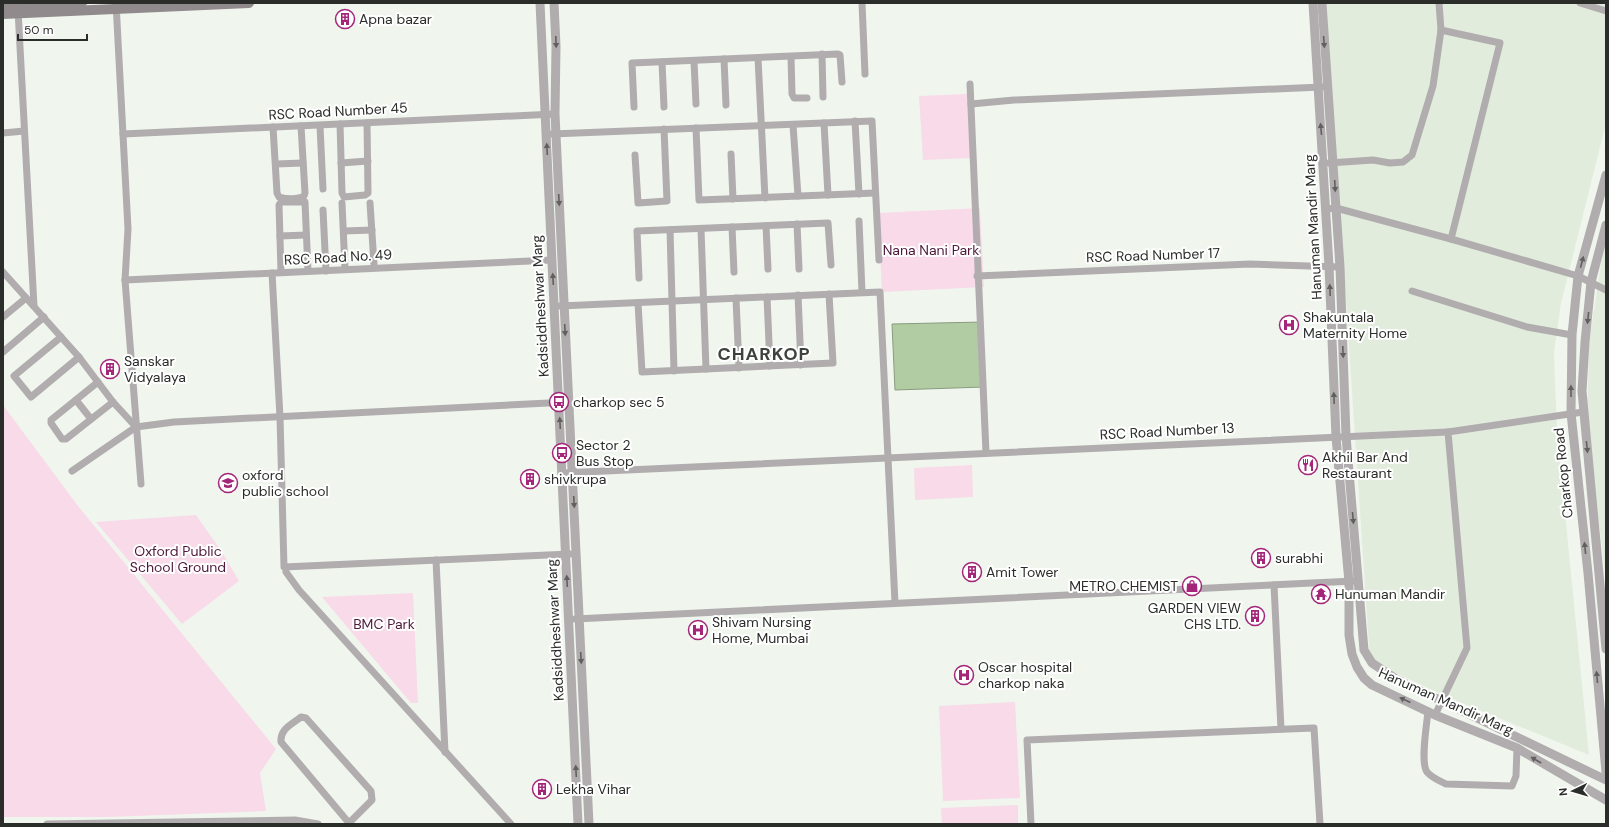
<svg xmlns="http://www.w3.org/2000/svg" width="1609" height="827" font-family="'DM Sans',sans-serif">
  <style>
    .built { fill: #e2ecdd }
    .green { fill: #f8dae9 }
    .water { fill: #b1cca3; stroke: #899c7f }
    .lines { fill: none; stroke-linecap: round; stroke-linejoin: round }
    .minor { stroke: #b1adaf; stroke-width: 7 }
    .tertiary { stroke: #b1adaf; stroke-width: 9 }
    .secondary { stroke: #908a8d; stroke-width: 10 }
    .oneway { fill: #61605f }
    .labels { text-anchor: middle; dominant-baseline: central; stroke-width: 4; stroke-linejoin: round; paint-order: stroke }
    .poi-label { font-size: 14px; fill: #2b2d2a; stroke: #fff; text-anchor: start }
    .street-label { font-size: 14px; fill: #2b2d2a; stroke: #fff }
    .park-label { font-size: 14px; fill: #4f183b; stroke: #fff }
    .district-label { font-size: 18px; font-weight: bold; letter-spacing: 1px; fill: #3e423c; stroke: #fff }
  </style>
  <rect width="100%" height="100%" fill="#f0f6ee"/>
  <!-- built -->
  <g class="built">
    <path d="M 1326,3 L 1606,3 L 1606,123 L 1561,303 L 1554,353 L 1557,432 L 1589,755 L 1445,696 L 1370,661 Z"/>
    <path d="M 1606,238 L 1606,582 L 1587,421 L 1589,343 L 1603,251 Z"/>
  </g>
  <!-- green -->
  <g class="green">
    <path d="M 967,94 L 971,158 L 923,160 L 919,96 Z"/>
    <path d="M 980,208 L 984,287 L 882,292 L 878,213 Z"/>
    <path d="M 3,405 L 78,506 L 276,749 L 260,773 L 266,811 L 109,817 L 3,817 Z"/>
    <path d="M 972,465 L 973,497 L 915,500 L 914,468 Z"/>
    <path d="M 196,515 L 222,552 L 239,581 L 182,624 L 96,522 Z"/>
    <path d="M 413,593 L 418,703 L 411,703 L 322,597 Z"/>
    <path d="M 1015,702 L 1020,798 L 943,801 L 939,706 Z"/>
    <path d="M 1018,805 L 1018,824 L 942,824 L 941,808 Z"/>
  </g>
  <!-- water -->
  <path class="water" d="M 982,322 L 984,387 L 895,390 L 892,324 Z"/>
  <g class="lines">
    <!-- minor -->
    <g class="minor">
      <path d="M 116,3 L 128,229 L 125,280 L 141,484"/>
      <path d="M 862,3 L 865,74"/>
      <path d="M 1439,3 L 1441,30"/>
      <path d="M 1580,3 L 1606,11"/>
      <path d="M 18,10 L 34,306"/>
      <path d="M 822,54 L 823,97"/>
      <path d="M 791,57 L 792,94 L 794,98 L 807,98"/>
      <path d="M 758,58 L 765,198"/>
      <path d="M 724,59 L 726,105"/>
      <path d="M 694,61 L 696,104"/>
      <path d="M 662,62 L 664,107"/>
      <path d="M 970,84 L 986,453"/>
      <path d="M 971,104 L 1014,100 L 1322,87"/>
      <path d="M 634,107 L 632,63 L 838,54 L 840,55 L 842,82"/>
      <path d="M 855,121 L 859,194"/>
      <path d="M 824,123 L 828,195"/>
      <path d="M 340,124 L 342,193 L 344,197 L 365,195 L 368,193 L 367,123"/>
      <path d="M 793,125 L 798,196"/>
      <path d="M 320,126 L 323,189"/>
      <path d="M 273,127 L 277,193 L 279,197 C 286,199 298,200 304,196 L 305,193 L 301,126"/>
      <path d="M 696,128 L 699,200 L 875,193"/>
      <path d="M 3,133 L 24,131"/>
      <path d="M 123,134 L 555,114"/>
      <path d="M 552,134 L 872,121 L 879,260"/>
      <path d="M 731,154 L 733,199"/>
      <path d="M 635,155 L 638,203 L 667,201 L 664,129"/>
      <path d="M 341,163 L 368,161"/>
      <path d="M 1329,163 L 1373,160 L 1390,163 L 1403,162 L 1412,155 L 1433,86 L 1441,30 L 1500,43 L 1451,239"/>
      <path d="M 276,164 L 303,163"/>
      <path d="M 342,203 L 345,269"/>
      <path d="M 370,203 L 374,264"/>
      <path d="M 1326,209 L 1336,208 L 1451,239 L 1578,276 L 1606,290"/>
      <path d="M 323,210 L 326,271"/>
      <path d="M 859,221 L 862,292"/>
      <path d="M 797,224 L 799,269"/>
      <path d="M 766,226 L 768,269"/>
      <path d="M 732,227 L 734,272"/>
      <path d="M 701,229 L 706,369"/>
      <path d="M 670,230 L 674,371"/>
      <path d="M 344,231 L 372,230"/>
      <path d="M 280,236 L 306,235"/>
      <path d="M 3,272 L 79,357 L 113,402 L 136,427"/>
      <path d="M 281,272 L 279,205 L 281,202 L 305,202 L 308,271"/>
      <path d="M 272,273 L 280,417 L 284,567 L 570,554"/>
      <path d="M 977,276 L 1250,264 L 1340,267"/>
      <path d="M 639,278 L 637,231 L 828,223 L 831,265"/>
      <path d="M 125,280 L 552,260"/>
      <path d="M 1412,291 L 1527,327 L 1572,335"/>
      <path d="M 798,295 L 801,365"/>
      <path d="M 767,297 L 770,366"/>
      <path d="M 736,298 L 739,368"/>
      <path d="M 638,303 L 642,372 L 833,363 L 829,294"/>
      <path d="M 560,306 L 880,292 L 895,603"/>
      <path d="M 3,317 L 26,298"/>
      <path d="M 61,337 L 14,376 L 31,397 L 79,357"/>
      <path d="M 3,352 L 44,317"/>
      <path d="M 98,382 L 51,420 L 51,423 L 62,439 L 66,439 L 113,402"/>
      <path d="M 76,400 L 91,419"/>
      <path d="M 72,471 L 136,427 L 174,422 L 569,402"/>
      <path d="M 562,473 L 1448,432"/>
      <path d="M 436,560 L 445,752"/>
      <path d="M 286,572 L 299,590 L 511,824"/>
      <path d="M 1274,585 L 1281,729"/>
      <path d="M 575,619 L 1354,581"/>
      <path d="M 1428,711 C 1427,724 1420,762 1427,772 C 1432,778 1440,781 1446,784 L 1512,786 L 1516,776 L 1517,748"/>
      <path d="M 1435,715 L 1467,648 L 1448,432 L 1583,412"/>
      <path d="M 47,824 L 295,820 L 318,824"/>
      <path d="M 348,824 L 372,800 L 371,791 L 306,718 L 301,717 C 291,725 280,729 281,742 L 349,823"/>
      <path d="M 1031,824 L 1027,740 L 1314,728 L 1320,824"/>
    </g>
    <!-- tertiary -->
    <g class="tertiary">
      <path d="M 540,3 L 578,824"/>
      <path d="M 554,3 L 556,46 L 555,114 L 589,824"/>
      <path d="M 1313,3 L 1329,266 L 1336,437 L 1349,582 L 1349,635 L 1352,654 L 1357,667 L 1364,678 L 1372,685 L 1435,715 L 1517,748 L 1606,800"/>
      <path d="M 1322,3 L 1340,267 L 1346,436 L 1364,650 L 1372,663 L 1396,679 L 1606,780"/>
      <path d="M 1606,175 L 1578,276 L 1572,335 L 1571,413 L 1588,573 L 1606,772"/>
      <path d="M 1606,225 L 1591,282 L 1585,342 L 1582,391 L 1606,649"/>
    </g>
    <!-- secondary -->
    <g class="secondary">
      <path d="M 3,6 L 82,3"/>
      <path d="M 3,14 L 249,3"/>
    </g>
  </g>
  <!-- one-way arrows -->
  <defs><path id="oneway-solid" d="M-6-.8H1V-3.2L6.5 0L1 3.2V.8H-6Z"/></defs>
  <g class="oneway">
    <use href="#oneway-solid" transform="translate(556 42) rotate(88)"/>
    <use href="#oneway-solid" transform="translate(1324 42) rotate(86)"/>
    <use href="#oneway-solid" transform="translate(1321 129) rotate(-95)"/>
    <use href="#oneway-solid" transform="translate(547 149) rotate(-93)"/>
    <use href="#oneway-solid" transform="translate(1335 186) rotate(87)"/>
    <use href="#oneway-solid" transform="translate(559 200) rotate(87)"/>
    <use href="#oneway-solid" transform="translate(1582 262) rotate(-75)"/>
    <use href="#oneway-solid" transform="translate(553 279) rotate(-93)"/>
    <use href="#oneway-solid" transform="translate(1330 290) rotate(-92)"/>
    <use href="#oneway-solid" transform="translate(1588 318) rotate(96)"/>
    <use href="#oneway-solid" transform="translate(565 330) rotate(87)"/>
    <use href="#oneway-solid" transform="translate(1343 352) rotate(88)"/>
    <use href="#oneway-solid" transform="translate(1571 391) rotate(-90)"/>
    <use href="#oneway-solid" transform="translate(1334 398) rotate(-92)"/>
    <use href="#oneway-solid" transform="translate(560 423) rotate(-93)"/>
    <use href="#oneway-solid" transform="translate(1587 447) rotate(84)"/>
    <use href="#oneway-solid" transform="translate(574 502) rotate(87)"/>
    <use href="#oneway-solid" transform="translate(1353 518) rotate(85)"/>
    <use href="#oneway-solid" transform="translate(1585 548) rotate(-96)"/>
    <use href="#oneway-solid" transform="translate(567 581) rotate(-93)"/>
    <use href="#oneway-solid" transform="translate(581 658) rotate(87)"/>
    <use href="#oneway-solid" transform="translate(1597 677) rotate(-95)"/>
    <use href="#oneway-solid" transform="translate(1405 700) rotate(-155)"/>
    <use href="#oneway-solid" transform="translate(1536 760) rotate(-150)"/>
    <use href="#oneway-solid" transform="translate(576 771) rotate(-93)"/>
  </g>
  <!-- icons -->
  <defs>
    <symbol id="building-ring" viewBox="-11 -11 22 22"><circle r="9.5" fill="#fff" stroke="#a32679" stroke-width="1.5"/><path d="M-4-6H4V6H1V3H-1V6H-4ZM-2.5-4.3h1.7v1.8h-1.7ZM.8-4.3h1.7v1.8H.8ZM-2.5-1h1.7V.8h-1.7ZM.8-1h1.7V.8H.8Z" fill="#a32679"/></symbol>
    <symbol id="hospital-ring" viewBox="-11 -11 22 22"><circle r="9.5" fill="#fff" stroke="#a32679" stroke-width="1.5"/><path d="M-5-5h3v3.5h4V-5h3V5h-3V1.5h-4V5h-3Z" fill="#a32679"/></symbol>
    <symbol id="bus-ring" viewBox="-11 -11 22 22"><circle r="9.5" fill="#fff" stroke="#a32679" stroke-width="1.5"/><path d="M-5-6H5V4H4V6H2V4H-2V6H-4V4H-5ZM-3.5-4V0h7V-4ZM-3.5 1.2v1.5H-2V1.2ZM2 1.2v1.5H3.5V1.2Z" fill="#a32679"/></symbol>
    <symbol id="restaurant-ring" viewBox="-11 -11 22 22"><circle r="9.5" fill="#fff" stroke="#a32679" stroke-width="1.5"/><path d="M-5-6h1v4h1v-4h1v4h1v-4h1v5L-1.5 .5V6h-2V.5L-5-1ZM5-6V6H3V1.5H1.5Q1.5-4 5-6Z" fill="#a32679"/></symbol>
    <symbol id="school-ring" viewBox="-11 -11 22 22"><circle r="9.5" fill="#fff" stroke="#a32679" stroke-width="1.5"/><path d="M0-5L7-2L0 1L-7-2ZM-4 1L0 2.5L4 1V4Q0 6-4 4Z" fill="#a32679"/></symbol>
    <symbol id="shop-ring" viewBox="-11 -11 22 22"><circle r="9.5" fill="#fff" stroke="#a32679" stroke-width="1.5"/><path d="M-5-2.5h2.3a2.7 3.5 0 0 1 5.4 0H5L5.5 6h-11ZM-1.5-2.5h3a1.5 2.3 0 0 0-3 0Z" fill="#a32679"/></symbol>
    <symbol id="temple-ring" viewBox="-11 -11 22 22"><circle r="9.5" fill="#fff" stroke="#a32679" stroke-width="1.5"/><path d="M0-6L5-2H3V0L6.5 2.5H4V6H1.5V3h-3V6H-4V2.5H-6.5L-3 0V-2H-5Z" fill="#a32679"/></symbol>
  </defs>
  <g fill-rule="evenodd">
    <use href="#building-ring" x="334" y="8" width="22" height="22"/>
    <use href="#hospital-ring" x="1278" y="314" width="22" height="22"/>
    <use href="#building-ring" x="99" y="358" width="22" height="22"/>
    <use href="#bus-ring" x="548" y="391" width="22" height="22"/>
    <use href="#bus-ring" x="551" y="442" width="22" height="22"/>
    <use href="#restaurant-ring" x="1297" y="454" width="22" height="22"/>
    <use href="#building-ring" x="519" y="468" width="22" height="22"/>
    <use href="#school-ring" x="217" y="472" width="22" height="22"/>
    <use href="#building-ring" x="1250" y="547" width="22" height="22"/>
    <use href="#building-ring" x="961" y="561" width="22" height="22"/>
    <use href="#shop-ring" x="1181" y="575" width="22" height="22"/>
    <use href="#temple-ring" x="1310" y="583" width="22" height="22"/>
    <use href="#building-ring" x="1244" y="605" width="22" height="22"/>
    <use href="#hospital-ring" x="687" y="619" width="22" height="22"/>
    <use href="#hospital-ring" x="953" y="664" width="22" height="22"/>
    <use href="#building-ring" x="531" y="778" width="22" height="22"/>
  </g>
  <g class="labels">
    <!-- poi labels -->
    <g class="poi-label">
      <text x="359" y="19">Apna bazar</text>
      <text x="1303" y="317">Shakuntala<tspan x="1303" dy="16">Maternity Home</tspan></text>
      <text x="124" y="361">Sanskar<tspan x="124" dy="16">Vidyalaya</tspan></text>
      <text x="573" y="402">charkop sec 5</text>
      <text x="576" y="445">Sector 2<tspan x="576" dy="16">Bus Stop</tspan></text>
      <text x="1322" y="457">Akhil Bar And<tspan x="1322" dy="16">Restaurant</tspan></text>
      <text x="242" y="475">oxford<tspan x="242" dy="16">public school</tspan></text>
      <text x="544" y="479">shivkrupa</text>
      <text x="1275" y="558">surabhi</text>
      <text x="986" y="572">Amit Tower</text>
      <text x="1178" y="586" text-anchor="end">METRO CHEMIST</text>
      <text x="1335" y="594">Hunuman Mandir</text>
      <text x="1241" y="608" text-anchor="end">GARDEN VIEW<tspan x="1241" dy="16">CHS LTD.</tspan></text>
      <text x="712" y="622">Shivam Nursing<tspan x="712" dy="16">Home, Mumbai</tspan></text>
      <text x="978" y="667">Oscar hospital<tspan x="978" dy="16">charkop naka</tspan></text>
      <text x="556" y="789">Lekha Vihar</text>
    </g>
    <!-- street labels -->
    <g class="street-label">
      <text transform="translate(338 111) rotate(-3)">RSC Road Number 45</text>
      <text transform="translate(1313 227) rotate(-93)">Hanuman Mandir Marg</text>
      <text transform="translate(1153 255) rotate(-2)">RSC Road Number 17</text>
      <text transform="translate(338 257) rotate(-3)">RSC Road No. 49</text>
      <text transform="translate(540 306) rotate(-93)">Kadsiddheshwar Marg</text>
      <text transform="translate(1167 431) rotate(-3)">RSC Road Number 13</text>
      <text transform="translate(1563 473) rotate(-96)">Charkop Road</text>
      <text transform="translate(555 630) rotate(-93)">Kadsiddheshwar Marg</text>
      <text transform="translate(1446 701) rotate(24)">Hanuman Mandir Marg</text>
    </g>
    <!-- park labels -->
    <g class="park-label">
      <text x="931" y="250">Nana Nani Park</text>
      <text x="178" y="551">Oxford Public<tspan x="178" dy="16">School Ground</tspan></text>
      <text x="384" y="624">BMC Park</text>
    </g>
    <!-- district labels -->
    <g class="district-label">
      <text x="764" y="354">CHARKOP</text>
    </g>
  </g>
  <!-- border -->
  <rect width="1609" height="827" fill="none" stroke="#2b2d2a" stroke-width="8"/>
  <!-- north arrow -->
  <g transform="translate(1573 791) rotate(265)" stroke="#ffffff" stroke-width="3" paint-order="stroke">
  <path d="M0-3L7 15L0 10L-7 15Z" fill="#2b2d2a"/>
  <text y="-6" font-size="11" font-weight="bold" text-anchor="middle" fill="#2b2d2a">N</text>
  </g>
  <!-- scale -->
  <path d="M18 34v6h69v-6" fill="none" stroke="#2b2d2a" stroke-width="2"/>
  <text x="24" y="34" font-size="12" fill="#2b2d2a" stroke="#ffffff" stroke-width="3" paint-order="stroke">50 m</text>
</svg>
